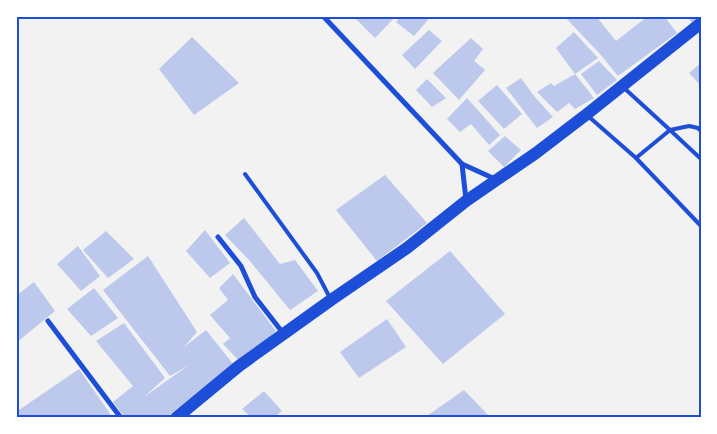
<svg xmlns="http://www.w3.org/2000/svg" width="717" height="434" font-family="'Source Sans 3',sans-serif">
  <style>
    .building { fill: #bdc9ec }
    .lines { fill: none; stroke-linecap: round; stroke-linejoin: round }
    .service { stroke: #1d4ed8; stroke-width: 4 }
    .minor { stroke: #1d4ed8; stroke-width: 5 }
    .primary { stroke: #1d4ed8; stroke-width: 12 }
    .neatline { fill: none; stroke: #1d4ed8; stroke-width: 2 }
  </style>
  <rect width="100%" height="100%" fill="#f2f2f2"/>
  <!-- building -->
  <g class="building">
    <path d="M 353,16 L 396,16 L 375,38 Z"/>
    <path d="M 401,16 L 425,16 L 428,20 L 414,36 L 396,22 Z"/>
    <path d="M 564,16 L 596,16 L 616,41 L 648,16 L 664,16 L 677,33 L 618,76 L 600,54 Z"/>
    <path d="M 687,16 L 701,16 L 692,23 Z"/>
    <path d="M 429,30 L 442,41 L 415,69 L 402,55 Z"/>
    <path d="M 574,32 L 598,58 L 575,74 L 556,48 Z"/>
    <path d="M 192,37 L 239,83 L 194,115 L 159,69 Z"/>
    <path d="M 471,38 L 483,49 L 474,61 L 485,70 L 459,100 L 433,73 Z"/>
    <path d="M 599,61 L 617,80 L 597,95 L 581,74 Z"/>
    <path d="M 701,63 L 701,86 L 689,73 Z"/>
    <path d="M 575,74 L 594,98 L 575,109 L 569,103 L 557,112 L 537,92 L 551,83 L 554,86 Z"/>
    <path d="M 521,78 L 534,96 L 553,117 L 537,128 L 506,88 Z"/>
    <path d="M 427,79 L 446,98 L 432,107 L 416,90 Z"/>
    <path d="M 497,85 L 522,114 L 504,129 L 478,101 Z"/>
    <path d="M 467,98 L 500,135 L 489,145 L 471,124 L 460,132 L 447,119 Z"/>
    <path d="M 505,136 L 521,150 L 504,167 L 488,151 Z"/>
    <path d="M 385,175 L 427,223 L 377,261 L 336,210 Z"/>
    <path d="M 244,218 L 280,264 L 295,260 L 318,291 L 290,310 L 249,260 L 225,235 Z"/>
    <path d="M 205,230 L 230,263 L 210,278 L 186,251 Z"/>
    <path d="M 106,231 L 134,259 L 108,278 L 83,250 Z"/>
    <path d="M 78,246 L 100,276 L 81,291 L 57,264 Z"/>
    <path d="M 450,251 L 505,314 L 443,364 L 386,301 Z"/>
    <path d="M 148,256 L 197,332 L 184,347 L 206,330 L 234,365 L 165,418 L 125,418 L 113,402 L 133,386 L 96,341 L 124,323 L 165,378 L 144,397 L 189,365 L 170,376 L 103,290 Z"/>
    <path d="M 233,274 L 276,331 L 242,364 L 223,344 L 230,338 L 210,315 L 228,300 L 219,288 Z"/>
    <path d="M 34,282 L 55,311 L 16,343 L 16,296 Z"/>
    <path d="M 94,288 L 118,318 L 91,336 L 67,309 Z"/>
    <path d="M 387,319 L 406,347 L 359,378 L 340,352 Z"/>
    <path d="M 79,369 L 113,418 L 16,418 L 16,412 Z"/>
    <path d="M 464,390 L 491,418 L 424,418 Z"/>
    <path d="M 264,391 L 282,411 L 273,418 L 252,418 L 242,409 Z"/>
  </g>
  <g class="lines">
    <!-- service -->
    <g class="service">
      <path d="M 623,87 L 670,130 L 701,159"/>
      <path d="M 588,116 L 636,158 L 701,226"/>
      <path d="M 636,158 L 670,130 L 689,126 L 698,128 L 701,131"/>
      <path d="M 245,174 L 317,273 L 330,298"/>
    </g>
    <!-- minor -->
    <g class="minor">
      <path d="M 323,16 L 462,164 L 495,179"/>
      <path d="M 462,164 L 466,200"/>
      <path d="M 218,237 L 241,266 L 255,297 L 283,333"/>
      <path d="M 48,321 L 121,418"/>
    </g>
    <!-- primary -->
    <path class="primary" d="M 176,418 L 239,366 L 331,300 L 407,248 L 466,201 L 536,153 L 587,114 L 701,23"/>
  </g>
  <!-- border -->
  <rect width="717" height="434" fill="none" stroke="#ffffff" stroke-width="35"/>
  <rect x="18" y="18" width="682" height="398" class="neatline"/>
</svg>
